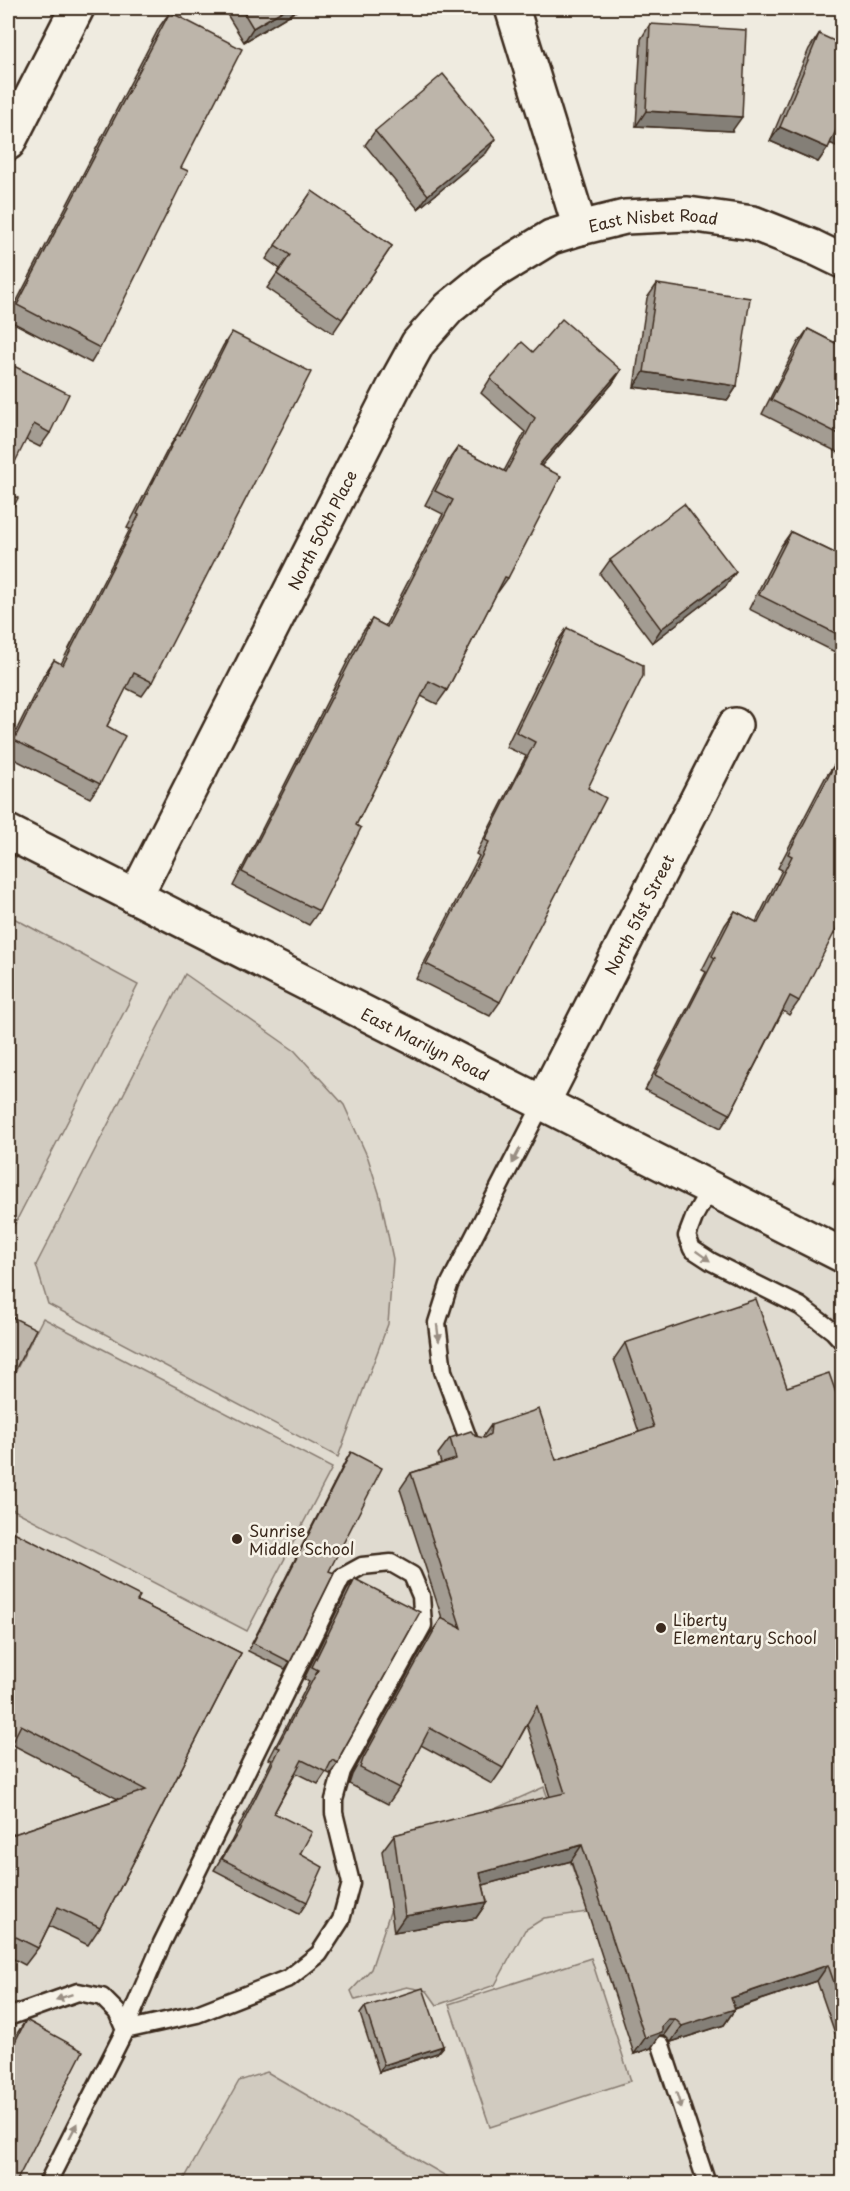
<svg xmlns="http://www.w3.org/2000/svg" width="850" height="2191" font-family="'Playpen Sans',sans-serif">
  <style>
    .built { fill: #e0dbd0 }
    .green { fill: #d1cbc0; stroke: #867a6f; stroke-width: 1.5 }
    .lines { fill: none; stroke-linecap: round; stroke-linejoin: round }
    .lane-casing { stroke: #3b2a1e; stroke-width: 21 }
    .street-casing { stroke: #3b2a1e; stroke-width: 38 }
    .lane { stroke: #f7f3e8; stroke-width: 16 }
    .street { stroke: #f7f3e8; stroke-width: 33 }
    .wall { fill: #a39c92; stroke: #3b2a1e; stroke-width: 1.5 }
    .shaded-wall { fill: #847f77; stroke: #3b2a1e; stroke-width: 1.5 }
    .building { fill: #bdb5aa; stroke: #3b2a1e; stroke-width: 1.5 }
    .oneway { fill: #998e83 }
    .poi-dot { fill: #3b2a1e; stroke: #f7f3e8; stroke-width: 2 }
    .labels { text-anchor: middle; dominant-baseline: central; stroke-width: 5; stroke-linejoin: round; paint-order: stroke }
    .street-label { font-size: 16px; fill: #3b2a1e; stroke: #f7f3e8 }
    .poi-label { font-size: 16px; fill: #3b2a1e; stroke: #f7f3e8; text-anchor: start }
  </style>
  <rect width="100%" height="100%" fill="#efebe0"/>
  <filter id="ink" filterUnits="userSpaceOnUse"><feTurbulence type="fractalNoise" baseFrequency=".0167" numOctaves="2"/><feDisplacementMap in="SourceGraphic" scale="12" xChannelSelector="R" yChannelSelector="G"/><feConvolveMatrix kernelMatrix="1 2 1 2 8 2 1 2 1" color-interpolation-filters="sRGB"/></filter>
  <g filter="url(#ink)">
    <!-- built -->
    <path class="built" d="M 8,832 L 842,1255 L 842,2183 L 8,2183 Z"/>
    <!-- green -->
    <g class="green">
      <path d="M 8,915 L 138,985 L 8,1237 Z"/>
      <path d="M 185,974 L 295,1051 L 344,1105 L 368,1158 L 380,1196 L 393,1259 L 388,1324 L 338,1457 L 48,1304 L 36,1265 Z"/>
      <path d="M 43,1318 L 332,1468 L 247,1631 L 8,1507 L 8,1386 Z"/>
      <path d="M 544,1787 L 588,1912 L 544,1918 L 525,1930 L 495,1985 L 437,2005 L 427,1991 L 407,1987 L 355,2000 L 351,1991 L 371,1969 L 405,1867 L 456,1826 Z"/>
      <path d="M 591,1958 L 631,2081 L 490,2127 L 449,2004 Z"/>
      <path d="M 267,2072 L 458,2183 L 182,2183 L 239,2081 Z"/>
    </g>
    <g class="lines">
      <defs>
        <g id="lane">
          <path d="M 710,1188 L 695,1215 L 687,1236 L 692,1249 L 712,1262 L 800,1306 L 833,1331 L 842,1341"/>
          <path d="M 470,1444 L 443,1371 L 437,1323 L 449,1285 L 542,1104"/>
          <path d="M 391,1563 L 412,1575 L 421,1596 L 423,1625 L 342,1771 L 334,1800 L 334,1813 L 351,1883 L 341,1920 L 319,1954 L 289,1978 L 197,2014 L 125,2030 L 162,1943 L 342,1577 L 362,1566 Z"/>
          <path d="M 8,2017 L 78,1992 L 102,1997 L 117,2012 L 125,2030 L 47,2184"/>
          <path d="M 661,2045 L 707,2184"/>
        </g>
        <g id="street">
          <path d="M 512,8 L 580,228"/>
          <path d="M 8,143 L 77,8"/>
          <path id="s1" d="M 8,832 L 842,1255"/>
          <path id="s2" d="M 135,897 L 396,383 L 418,343 L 449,308 L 492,273 L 551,237 L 580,228 L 625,217 L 688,214 L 753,223 L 813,247 L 842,261"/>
          <path id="s3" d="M 542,1104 L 735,725"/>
        </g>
      </defs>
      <!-- lane casing -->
      <use href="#lane" class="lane-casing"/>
      <!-- street casing -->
      <use href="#street" class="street-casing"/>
      <!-- lane -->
      <use href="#lane" class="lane"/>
      <!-- street -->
      <use href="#street" class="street"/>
    </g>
    <!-- wall -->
    <g class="wall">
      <path d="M 223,8 L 301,8 L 244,42 Z"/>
      <path d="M 170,12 L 181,168 L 100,348 L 91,363 L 8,320 L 8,318 L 160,26 Z"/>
      <path d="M 650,24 L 732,131 L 636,126 L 641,39 Z"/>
      <path d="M 819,34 L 830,144 L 818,162 L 770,141 L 809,49 Z"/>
      <path d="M 375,131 L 486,153 L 418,209 L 365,145 Z"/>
      <path d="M 312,191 L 392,246 L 333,333 L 267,288 L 280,269 L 266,259 Z"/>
      <path d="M 657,284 L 737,386 L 728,400 L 634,387 L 647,298 Z"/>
      <path d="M 808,329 L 843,347 L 843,455 L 762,414 L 798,343 Z"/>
      <path d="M 232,332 L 152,682 L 142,696 L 126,688 L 107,726 L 100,784 L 90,798 L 8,756 L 8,747 L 44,675 L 54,660 L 61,664 L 130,529 L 127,528 L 168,449 L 177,435 L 223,346 Z"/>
      <path d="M 533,352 L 621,370 L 612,384 L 541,466 L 508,578 L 498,592 L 497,592 L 447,690 L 437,704 L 421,696 L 356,825 L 319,911 L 309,925 L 233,886 L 362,633 L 372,619 L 385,626 L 443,514 L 425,505 L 448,461 L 458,447 L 504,471 L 525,432 L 481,393 L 490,379 Z"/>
      <path d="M 8,363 L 50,433 L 40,447 L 26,440 Z"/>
      <path d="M 791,532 L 843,557 L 843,656 L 749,609 L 781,546 Z"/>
      <path d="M 610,560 L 726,586 L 652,643 L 600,574 Z"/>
      <path d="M 567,628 L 588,788 L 500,1002 L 490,1016 L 416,979 L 479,856 L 476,854 L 526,756 L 506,747 L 557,642 Z"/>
      <path d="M 835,764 L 799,1001 L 789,1015 L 783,1011 L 730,1114 L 721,1128 L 645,1090 L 706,972 L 702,970 L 725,925 L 735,911 L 756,922 L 782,870 L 778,868 L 825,778 Z"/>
      <path d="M 843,1165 L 843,1189 L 833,1184 Z"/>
      <path d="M 8,1315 L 12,1376 L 8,1382 Z"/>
      <path d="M 625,1343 L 787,1387 L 843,1413 L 843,2034 L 836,2036 L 817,1981 L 735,2009 L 724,2025 L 671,2042 L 664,2035 L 660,2035 L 651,2048 L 634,2054 L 571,1861 L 483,1885 L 487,1902 L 476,1918 L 394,1932 L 382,1851 L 394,1835 L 550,1797 L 527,1725 L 503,1768 L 492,1784 L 421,1745 L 399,1788 L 388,1804 L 349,1784 L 352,1775 L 430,1634 L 442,1618 L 400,1489 L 411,1473 L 441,1463 L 438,1454 L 450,1438 L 482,1438 L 491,1425 L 556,1460 L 639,1432 L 614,1359 Z"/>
      <path d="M 351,1452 L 329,1571 L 290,1662 L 285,1669 L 248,1651 L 346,1460 Z"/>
      <path d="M 8,1529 L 137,1601 L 241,1653 L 100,1927 L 88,1945 L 49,1926 L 38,1948 L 25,1965 L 8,1956 L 8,1836 L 118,1799 L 11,1744 Z"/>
      <path d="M 355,1579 L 341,1754 L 338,1763 L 330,1774 L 326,1772 L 318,1784 L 296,1773 L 274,1813 L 300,1854 L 307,1902 L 299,1914 L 214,1870 L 231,1842 L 272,1760 L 269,1759 L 309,1682 L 304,1679 L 347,1590 Z"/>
      <path d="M 365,2007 L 443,2046 L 437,2053 L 379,2072 L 360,2014 Z"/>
      <path d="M 26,2020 L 8,2184 L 8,2050 L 14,2038 Z"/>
    </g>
    <!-- shaded-wall -->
    <g class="shaded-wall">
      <path d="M 287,8 L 301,8 L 244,42 L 253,28 Z"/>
      <path d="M 646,111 L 742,117 L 732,131 L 636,126 Z"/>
      <path d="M 780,127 L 828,148 L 818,162 L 770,141 Z"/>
      <path d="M 837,128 L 843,131 L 843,149 L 827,142 Z"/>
      <path d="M 496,139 L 486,153 L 418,209 L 428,195 Z"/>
      <path d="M 621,370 L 612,384 L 530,479 L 539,465 Z"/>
      <path d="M 644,372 L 737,386 L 728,400 L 634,387 Z"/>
      <path d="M 736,572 L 726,586 L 652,643 L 661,629 Z"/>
      <path d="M 582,1845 L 571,1861 L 469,1889 L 480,1873 Z"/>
      <path d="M 487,1902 L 476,1918 L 394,1932 L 405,1916 Z"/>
      <path d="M 828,1965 L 817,1981 L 727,2011 L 735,2009 L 724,2025 L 671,2042 L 682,2026 L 731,1998 Z"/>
      <path d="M 668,2019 L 675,2019 L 664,2035 L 660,2035 L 651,2048 L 634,2054 L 645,2038 L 662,2026 Z"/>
      <path d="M 843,2027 L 843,2034 L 836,2036 Z"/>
      <path d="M 443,2046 L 437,2053 L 379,2072 L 384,2065 Z"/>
    </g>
    <!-- building -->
    <g class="building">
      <path d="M 241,8 L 287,8 L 253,28 Z"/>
      <path d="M 170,12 L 242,49 L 181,168 L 188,171 L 100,348 L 17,305 Z"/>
      <path d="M 650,24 L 746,30 L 742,117 L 646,111 Z"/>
      <path d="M 819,34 L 843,45 L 843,131 L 837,128 L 828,148 L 780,127 Z"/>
      <path d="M 443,74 L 496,139 L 428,195 L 375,131 Z"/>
      <path d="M 312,191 L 392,246 L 342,319 L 277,274 L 290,255 L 275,245 Z"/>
      <path d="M 657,284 L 750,298 L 737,386 L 644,372 Z"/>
      <path d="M 562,319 L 621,370 L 539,465 L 561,476 L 508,578 L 505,577 L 447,690 L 429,681 L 356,825 L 361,828 L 319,911 L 242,872 L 372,619 L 387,627 L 453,500 L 435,491 L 458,447 L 506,472 L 535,418 L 490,379 L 522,342 L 533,352 Z"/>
      <path d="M 808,329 L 843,347 L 843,436 L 771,400 Z"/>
      <path d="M 232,332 L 311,372 L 152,682 L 134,673 L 107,726 L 125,736 L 100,784 L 14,740 L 54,660 L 63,665 L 139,515 L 137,514 L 177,435 L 180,436 Z"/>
      <path d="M 8,363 L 69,394 L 50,433 L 34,424 L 8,476 Z"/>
      <path d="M 8,493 L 18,498 L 8,517 Z"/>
      <path d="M 684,504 L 736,572 L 661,629 L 610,560 Z"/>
      <path d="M 791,532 L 843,557 L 843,637 L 759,595 Z"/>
      <path d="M 567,628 L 643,665 L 643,676 L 588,788 L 606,798 L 500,1002 L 426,964 L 489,842 L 485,840 L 535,742 L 516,732 Z"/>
      <path d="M 835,764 L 843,768 L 843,916 L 799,1001 L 790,996 L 730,1114 L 655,1075 L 715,958 L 712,956 L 735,911 L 758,923 L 792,856 L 788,854 Z"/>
      <path d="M 756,1299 L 787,1387 L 829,1373 L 843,1413 L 843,2008 L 828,1965 L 731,1998 L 735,2009 L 682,2026 L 675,2019 L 668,2019 L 662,2026 L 662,2032 L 645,2038 L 582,1845 L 480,1873 L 487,1902 L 405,1916 L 394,1835 L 461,1817 L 565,1793 L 537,1706 L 503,1768 L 430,1728 L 399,1788 L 360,1768 L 363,1759 L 441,1618 L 461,1628 L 411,1473 L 456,1459 L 450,1438 L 471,1431 L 475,1436 L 484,1438 L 490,1434 L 491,1425 L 539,1409 L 556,1460 L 654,1427 L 625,1343 Z"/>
      <path d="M 8,1315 L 36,1329 L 12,1376 L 8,1373 Z"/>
      <path d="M 351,1452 L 382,1468 L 329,1571 L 334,1573 L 290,1662 L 253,1643 Z"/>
      <path d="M 8,1529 L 140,1596 L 137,1601 L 241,1653 L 100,1927 L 58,1907 L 38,1948 L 8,1933 L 8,1836 L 146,1790 L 21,1725 L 8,1750 Z"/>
      <path d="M 355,1579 L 420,1612 L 341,1754 L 338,1763 L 332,1760 L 326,1772 L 302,1760 L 274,1813 L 312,1832 L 300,1854 L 323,1867 L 307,1902 L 222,1859 L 239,1831 L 280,1748 L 277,1747 L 318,1670 L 312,1667 Z"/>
      <path d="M 423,1988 L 443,2046 L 384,2065 L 365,2007 Z"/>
      <path d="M 26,2020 L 83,2051 L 15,2184 L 8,2184 L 8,2056 Z"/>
    </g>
    <!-- one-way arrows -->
    <defs><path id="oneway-solid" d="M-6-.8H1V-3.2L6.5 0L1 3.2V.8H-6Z" transform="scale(1.5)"/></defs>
    <g class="oneway">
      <use href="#oneway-solid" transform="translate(516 1156) rotate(117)"/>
      <use href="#oneway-solid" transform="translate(703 1256) rotate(35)"/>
      <use href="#oneway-solid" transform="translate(438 1333) rotate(83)"/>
      <use href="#oneway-solid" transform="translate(64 1997) rotate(161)"/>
      <use href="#oneway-solid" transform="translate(679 2101) rotate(72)"/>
      <use href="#oneway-solid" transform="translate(73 2131) rotate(-63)"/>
    </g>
  </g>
  <!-- markers -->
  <g class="poi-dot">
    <circle cx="237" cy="1539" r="6"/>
    <circle cx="661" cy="1628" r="6"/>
  </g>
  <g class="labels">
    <!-- street labels -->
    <g class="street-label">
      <text stroke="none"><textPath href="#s2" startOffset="898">East Nisbet Road</textPath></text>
      <text stroke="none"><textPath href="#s2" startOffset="412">North 50th Place</textPath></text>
      <text stroke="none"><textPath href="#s3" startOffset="213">North 51st Street</textPath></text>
      <text stroke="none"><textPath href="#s1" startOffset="468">East Marilyn Road</textPath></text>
    </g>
    <!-- poi labels -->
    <g class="poi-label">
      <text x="249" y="1530">Sunrise<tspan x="249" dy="18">Middle School</tspan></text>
      <text x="673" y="1619">Liberty<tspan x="673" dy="18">Elementary School</tspan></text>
    </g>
  </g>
  <!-- margin -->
  <rect width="850" height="2191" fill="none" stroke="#f7f3e8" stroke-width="30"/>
  <rect x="15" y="15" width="820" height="2161" fill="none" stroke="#3b2a1e" stroke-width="2" filter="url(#ink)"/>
</svg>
